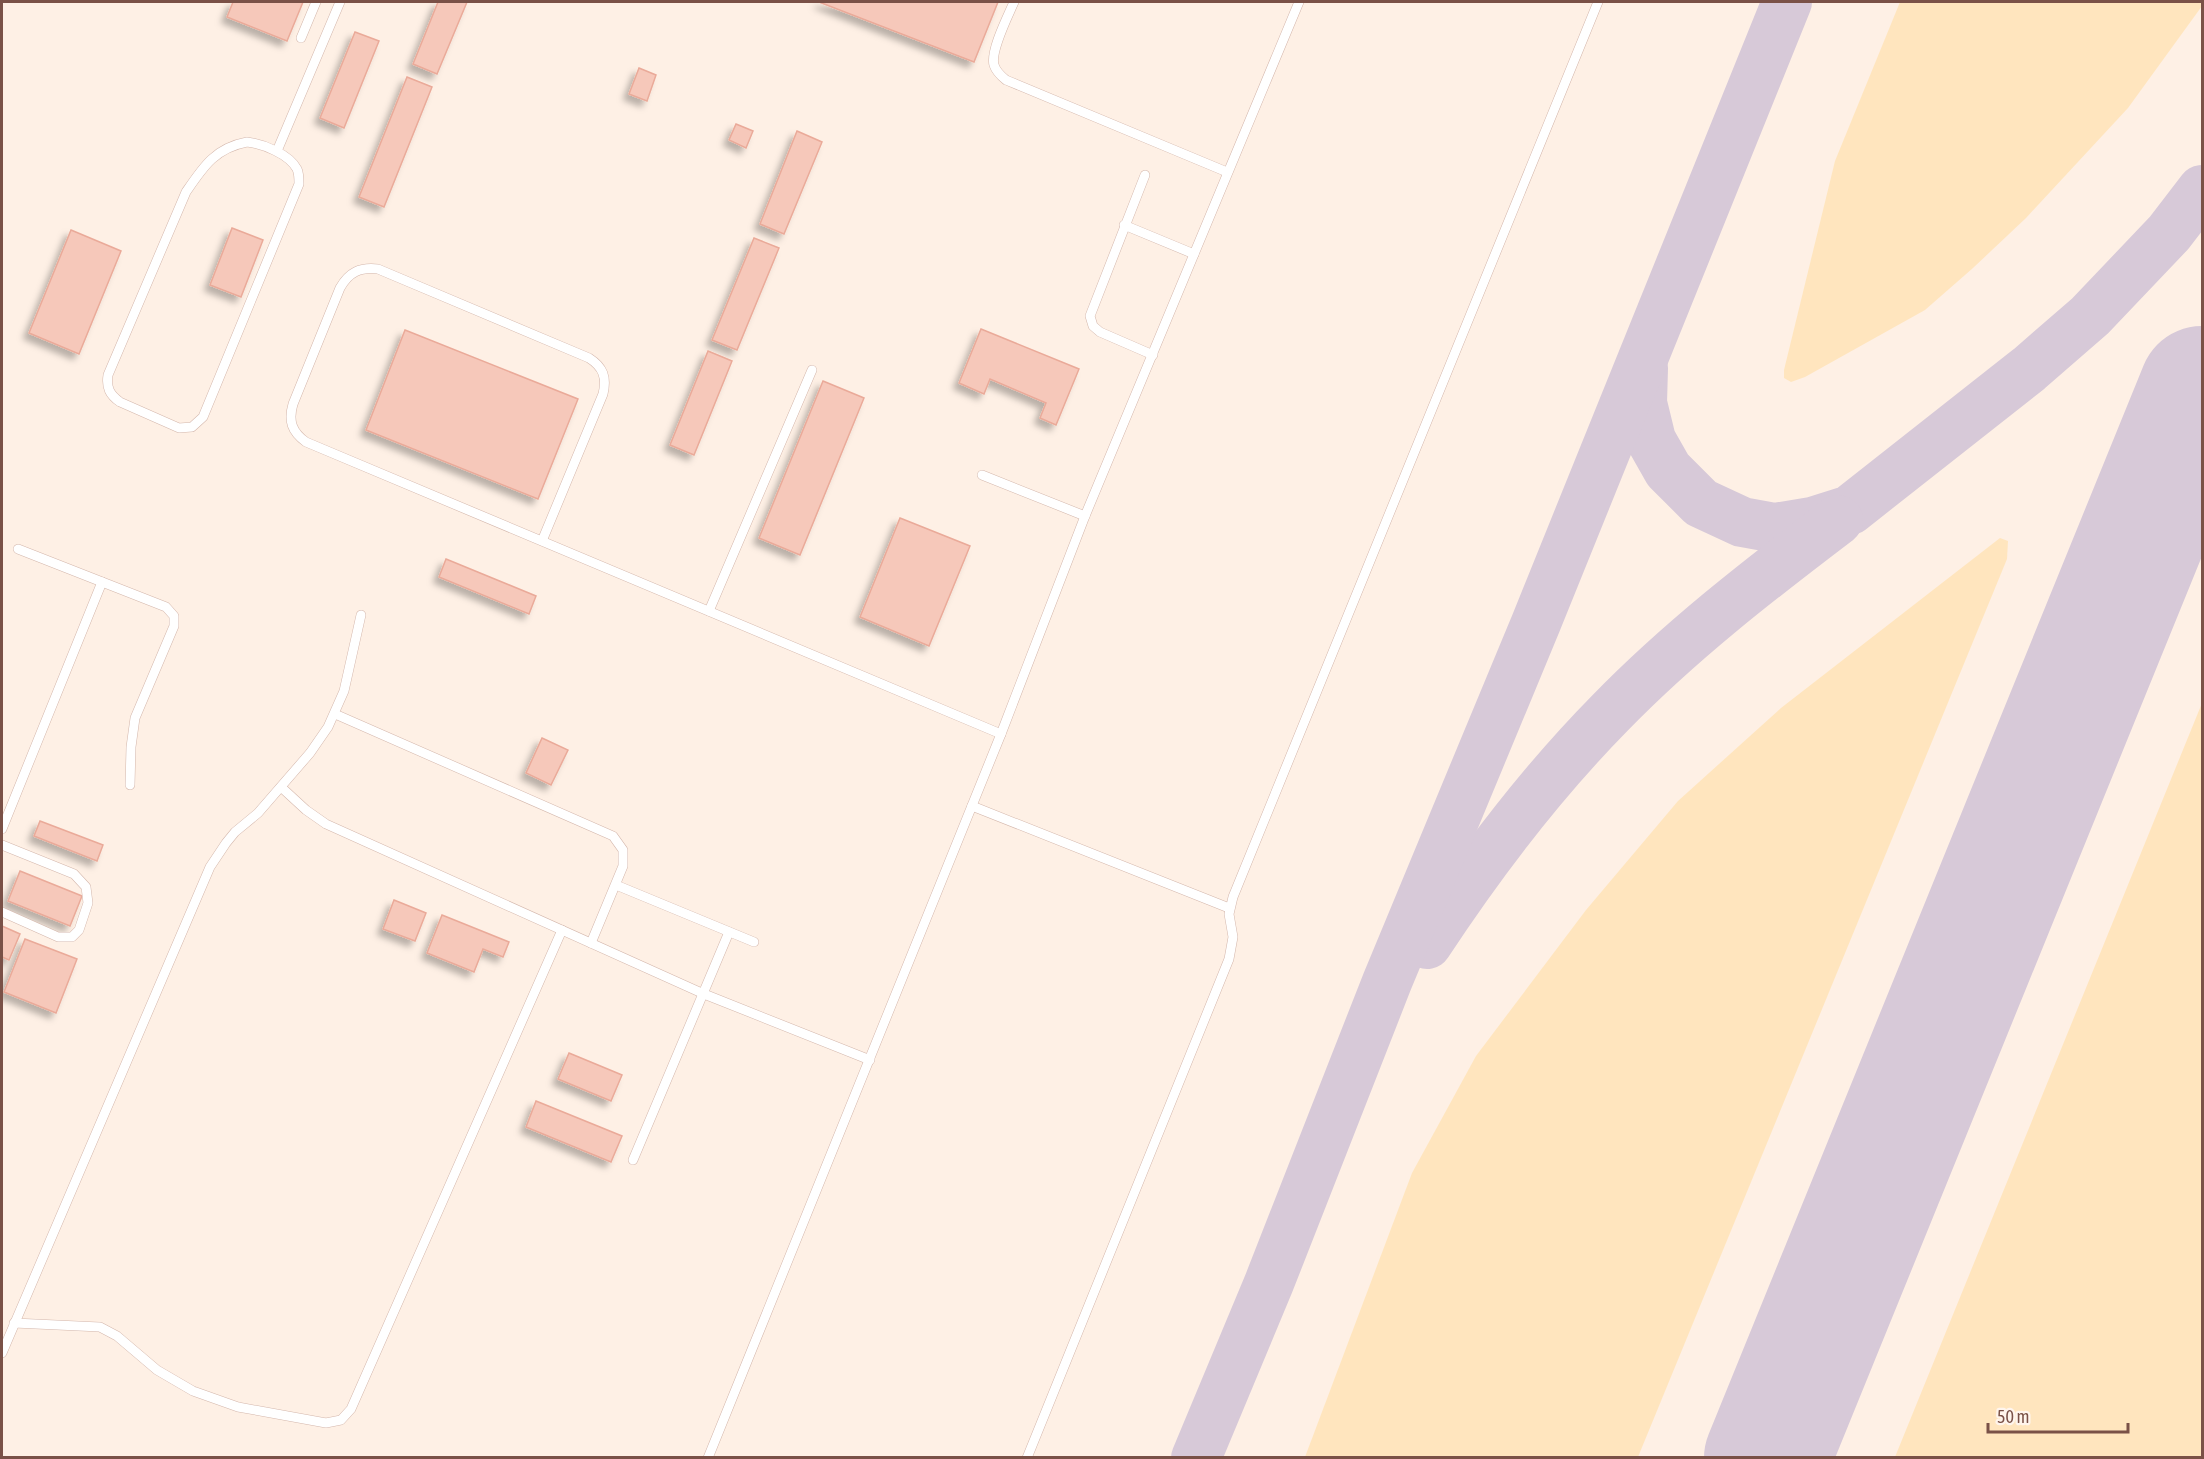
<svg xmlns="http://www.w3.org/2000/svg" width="2204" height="1459" font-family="'Asap Condensed',sans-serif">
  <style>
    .sand { fill: #ffe5be }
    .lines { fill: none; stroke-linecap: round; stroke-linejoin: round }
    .taxiway { stroke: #d7c9d8; stroke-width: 50 }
    .runway { stroke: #d7c9d8; stroke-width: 126 }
    .building { fill: #f6c8ba; stroke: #eaaa99; stroke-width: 1.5; filter: url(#shadow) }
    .service-casing { stroke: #d4b7ac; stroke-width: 10 }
    .service { stroke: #fff; stroke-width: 9 }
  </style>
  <defs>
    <filter id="shadow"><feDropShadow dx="-5.5" dy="5.5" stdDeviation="3" flood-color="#0004"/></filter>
  </defs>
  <rect width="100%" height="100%" fill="#fef0e5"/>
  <!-- sand -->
  <g class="sand">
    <path d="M 1900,2 L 2202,2 L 2202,6 L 2128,108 L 2026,218 L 1973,268 L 1925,310 L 1805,377 L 1791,382 L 1784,378 L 1784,370 L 1835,161 Z"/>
    <path d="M 2000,538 L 2008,541 L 2007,559 L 1638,1457 L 1305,1457 L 1412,1173 L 1476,1056 L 1586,910 L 1678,801 L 1781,708 Z"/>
    <path d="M 2202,703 L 2202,1457 L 1895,1457 L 2200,708 Z"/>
  </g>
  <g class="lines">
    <!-- taxiway -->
    <g class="taxiway">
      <path d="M 1643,368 L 1642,403 L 1651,440 L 1668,470 L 1701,503 L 1742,522 L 1775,528 L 1812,522 L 1850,510 L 2029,369 L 2090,316 L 2169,233 L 2202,190"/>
      <path d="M 1427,944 C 1481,862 1541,783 1610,713 C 1680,641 1759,580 1838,520"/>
      <path d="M 1196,1458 L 1269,1283 L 1387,982 L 1536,623 L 1787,2"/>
    </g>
    <!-- runway -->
    <path class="runway" d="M 1767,1458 L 2202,389"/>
  </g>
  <!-- building -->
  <g class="building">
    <path d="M 233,2 L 303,2 L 287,41 L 227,17 Z"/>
    <path d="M 438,2 L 467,2 L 437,74 L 413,64 Z"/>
    <path d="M 819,2 L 998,2 L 974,62 Z"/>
    <path d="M 355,32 L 379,41 L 344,128 L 320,118 Z"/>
    <path d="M 639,68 L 656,75 L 647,101 L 629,94 Z"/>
    <path d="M 407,77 L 432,87 L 384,207 L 359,197 Z"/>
    <path d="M 736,124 L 753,131 L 746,148 L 729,140 Z"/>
    <path d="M 797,131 L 822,142 L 784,234 L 760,224 Z"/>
    <path d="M 232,228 L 263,240 L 241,297 L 210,285 Z"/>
    <path d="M 71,230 L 121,251 L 79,354 L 29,333 Z"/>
    <path d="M 754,238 L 779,248 L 737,350 L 712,340 Z"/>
    <path d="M 981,329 L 1079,369 L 1056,425 L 1040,418 L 1046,403 L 990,379 L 984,394 L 959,383 Z"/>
    <path d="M 405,330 L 578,399 L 538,499 L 366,430 Z"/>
    <path d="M 708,351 L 732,361 L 694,455 L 670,445 Z"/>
    <path d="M 823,381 L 864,398 L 800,555 L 759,538 Z"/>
    <path d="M 900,518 L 970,546 L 929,646 L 860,617 Z"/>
    <path d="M 446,559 L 536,596 L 529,614 L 439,577 Z"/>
    <path d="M 542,738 L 568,750 L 551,785 L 526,773 Z"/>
    <path d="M 40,821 L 103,845 L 97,861 L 34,836 Z"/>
    <path d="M 20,871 L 82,896 L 70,926 L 8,901 Z"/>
    <path d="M 394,900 L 426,913 L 415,941 L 383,929 Z"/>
    <path d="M 442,915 L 509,942 L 503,957 L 483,949 L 474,972 L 427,953 Z"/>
    <path d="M 2,926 L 20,934 L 9,960 L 2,957 Z"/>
    <path d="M 25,939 L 77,959 L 56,1013 L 4,992 Z"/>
    <path d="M 569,1053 L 622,1075 L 611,1101 L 558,1079 Z"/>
    <path d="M 536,1101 L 622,1136 L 611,1162 L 526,1127 Z"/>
  </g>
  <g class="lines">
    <defs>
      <g id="service">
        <path d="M 1014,2 C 1008,16 990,51 994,65 C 996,71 1001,76 1006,80 L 1227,172"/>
        <path d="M 301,38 L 316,2"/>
        <path d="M 247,142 C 263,144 289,154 297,169 C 299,173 299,179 299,184 L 203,417 L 192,427 L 179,428 L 120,402 C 110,395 106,388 108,375 L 186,192 C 203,167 215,148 247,142 Z"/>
        <path d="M 277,151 L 340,2"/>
        <path d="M 1145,175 L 1090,316 L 1093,326 L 1100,332 L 1153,355"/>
        <path d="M 1124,225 L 1194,254"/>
        <path d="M 982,475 L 1085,516"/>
        <path d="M 542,541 L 603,394 C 607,377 603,367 589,358 L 378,269 C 360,267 349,272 340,288 L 293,404 C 288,421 292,432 306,442 L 1001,734"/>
        <path d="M 18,549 L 166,607 L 174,616 L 174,626 L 135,718 L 131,747 L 130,785"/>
        <path d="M 709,611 L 812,370"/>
        <path d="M 335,714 L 613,836 L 623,850 L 623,866 L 591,943"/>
        <path d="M 281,787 L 306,810 L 326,824 L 704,994 L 870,1060"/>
        <path d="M 972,806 L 1229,908"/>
        <path d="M 2,829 L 102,582"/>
        <path d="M 2,845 L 74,874 L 86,887 L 88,903 L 79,930 L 72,937 L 58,937 L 2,912"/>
        <path d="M 616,885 L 754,942"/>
        <path d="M 633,1160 L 729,932"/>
        <path d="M 14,1323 L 100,1327 L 117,1336 L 157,1370 L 193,1391 L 238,1407 L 326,1423 L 341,1420 L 351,1409 L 562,930"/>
        <path d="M 2,1353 L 210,867 L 226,843 L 235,832 L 258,813 L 310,753 L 328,727 L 344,691 L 361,615"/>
        <path d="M 708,1458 L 1001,734 L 1085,516 L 1299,2"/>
        <path d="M 1027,1458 L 1229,959 L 1233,937 L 1229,914 L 1233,897 L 1598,2"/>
      </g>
    </defs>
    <!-- service casing -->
    <use href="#service" class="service-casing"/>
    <!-- service -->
    <use href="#service" class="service"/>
  </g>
  <!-- border -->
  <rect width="2204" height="1459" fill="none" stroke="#7a5147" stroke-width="6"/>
  <!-- scale -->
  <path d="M1988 1423v9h140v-9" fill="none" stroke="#7a5147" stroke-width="3"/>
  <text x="1997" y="1423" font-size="18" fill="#7a5147" stroke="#fff5ed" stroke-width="4.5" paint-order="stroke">50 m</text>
</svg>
